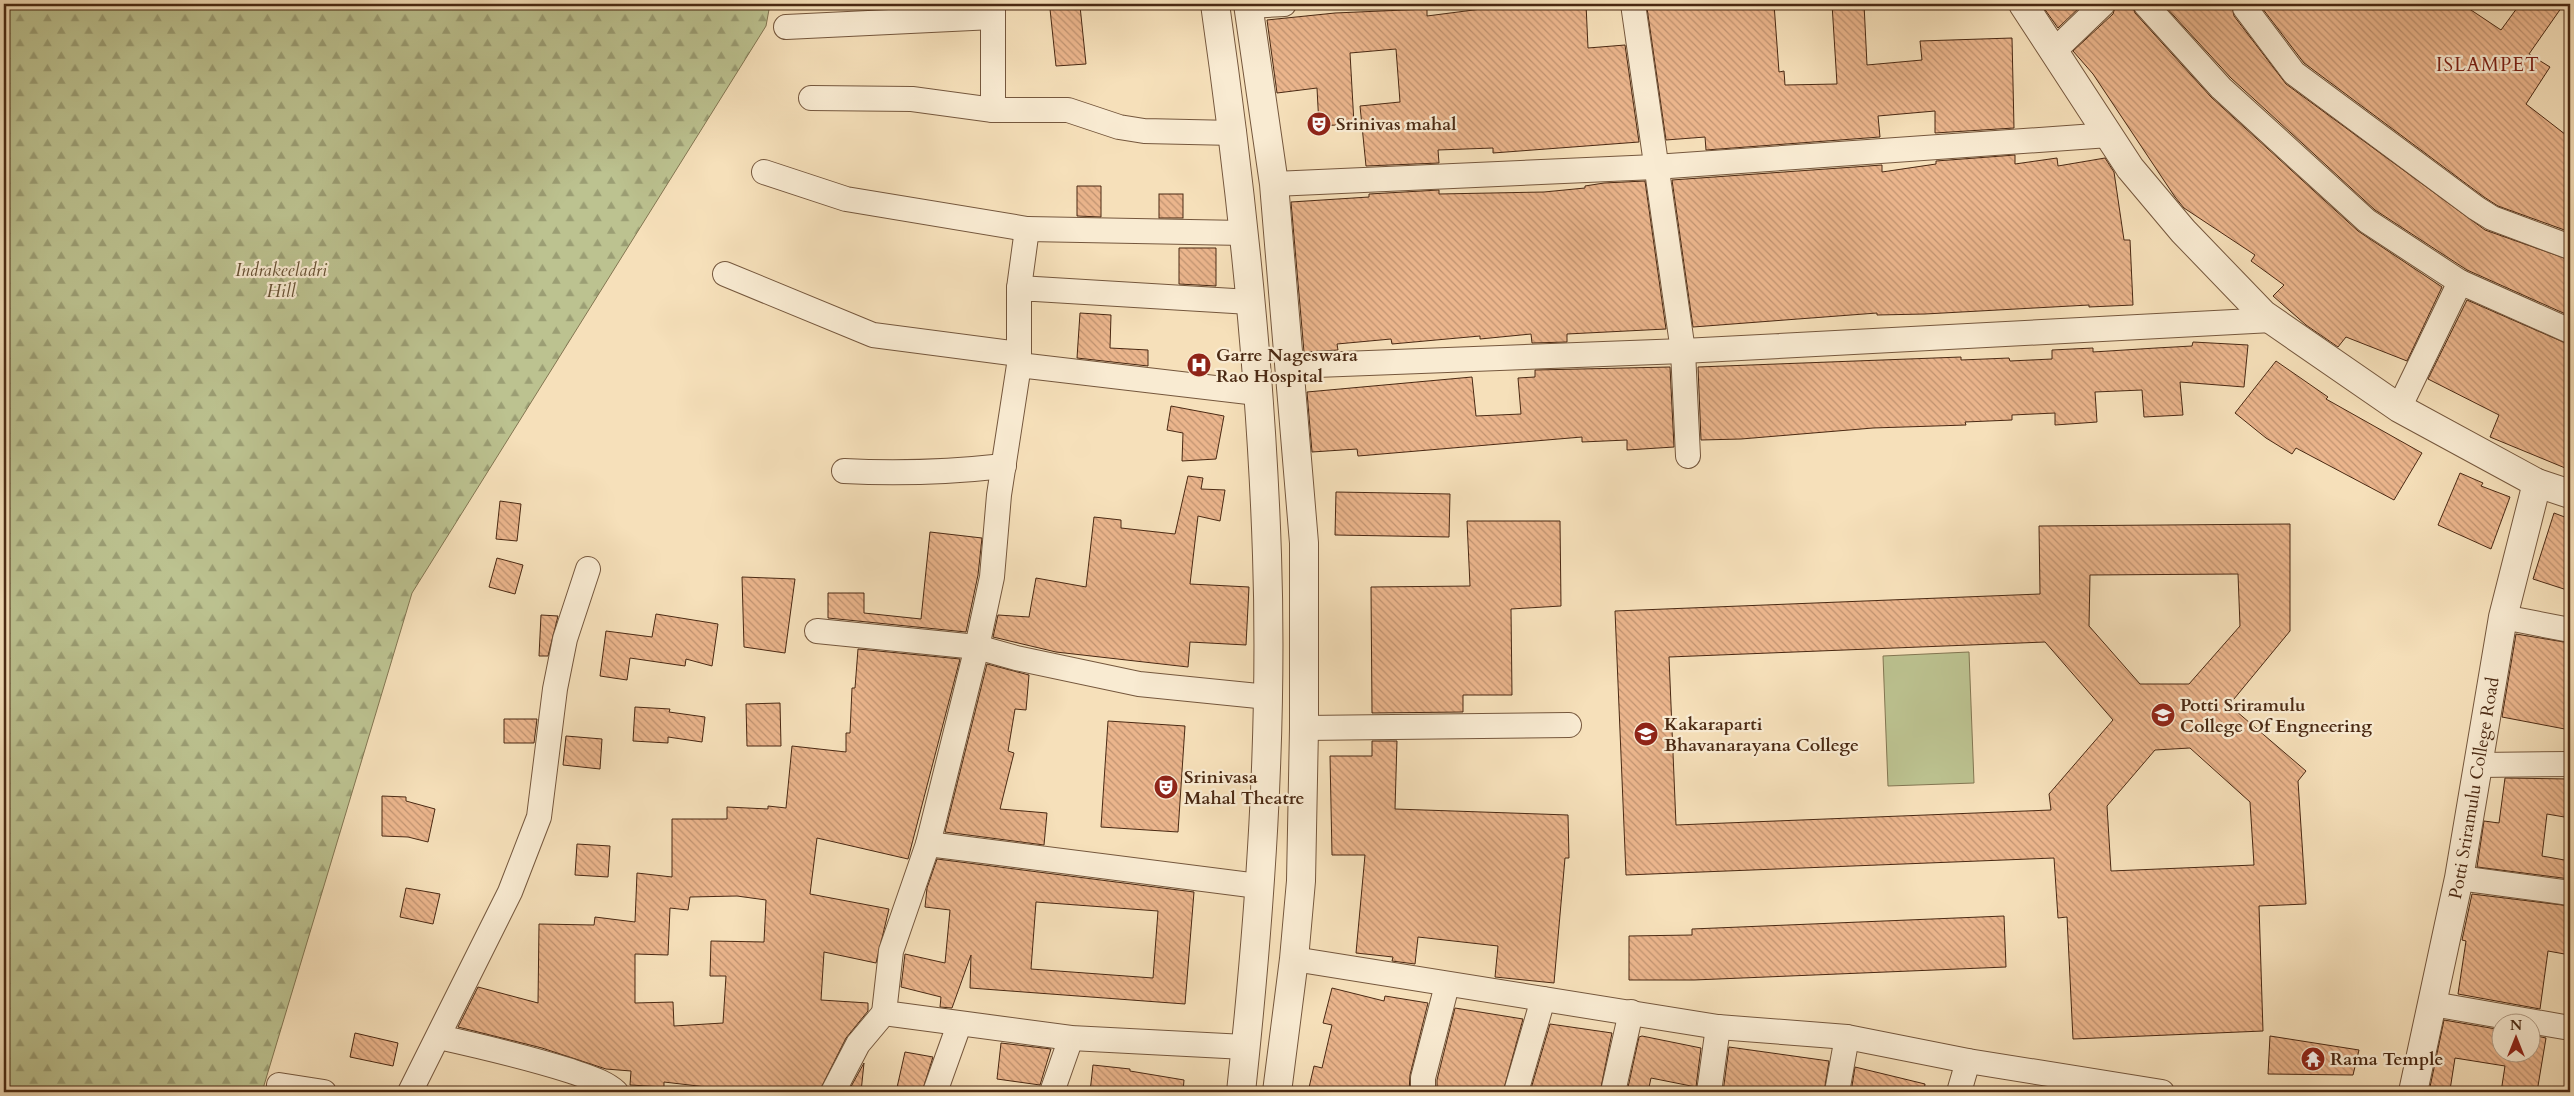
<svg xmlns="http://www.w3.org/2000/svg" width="2574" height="1096" font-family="Cardo,serif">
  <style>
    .green { fill: #bcc290; stroke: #837652 }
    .forest { fill: url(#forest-firs); stroke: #837652 }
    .building { fill: url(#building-back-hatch); stroke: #4a2913; fill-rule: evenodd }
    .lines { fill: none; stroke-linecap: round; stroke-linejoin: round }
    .minor-casing { stroke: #75573d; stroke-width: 26 }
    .tertiary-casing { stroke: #75573d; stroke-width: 30 }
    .minor { stroke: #f9ebd2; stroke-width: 24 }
    .tertiary { stroke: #f9ebd2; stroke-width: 28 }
    .labels { text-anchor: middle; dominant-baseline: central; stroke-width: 4.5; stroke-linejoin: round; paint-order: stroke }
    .poi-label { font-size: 18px; font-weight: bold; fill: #4a2913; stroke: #f9ebd2; text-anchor: start }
    .park-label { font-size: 18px; font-style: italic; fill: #664f32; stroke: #f9ebd2 }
    .street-label { font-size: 18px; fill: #4a2913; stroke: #f9ebd2 }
    .neighbourhood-label { font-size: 19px; letter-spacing: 1px; fill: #7a1f14; stroke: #f9ebd2 }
  </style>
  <defs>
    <pattern id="forest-firs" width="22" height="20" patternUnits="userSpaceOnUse" patternTransform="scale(1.25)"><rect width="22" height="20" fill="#bcc290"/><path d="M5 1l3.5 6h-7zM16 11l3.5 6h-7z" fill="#9b9e74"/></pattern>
    <pattern id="building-back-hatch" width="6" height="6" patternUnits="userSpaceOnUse" patternTransform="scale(1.25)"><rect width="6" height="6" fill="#ebb58c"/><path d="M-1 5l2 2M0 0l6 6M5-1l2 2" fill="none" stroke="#c09371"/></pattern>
  </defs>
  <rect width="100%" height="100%" fill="#f6e0ba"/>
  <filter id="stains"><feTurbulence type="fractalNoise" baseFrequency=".004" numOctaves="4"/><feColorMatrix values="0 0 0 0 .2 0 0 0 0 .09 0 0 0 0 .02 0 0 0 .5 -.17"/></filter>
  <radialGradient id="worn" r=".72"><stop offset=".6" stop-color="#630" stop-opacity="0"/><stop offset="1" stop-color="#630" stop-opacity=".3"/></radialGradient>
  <!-- green -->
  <path class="green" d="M 1969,652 L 1974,783 L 1888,786 L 1883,656 Z"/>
  <!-- forest -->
  <path class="forest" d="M 4,4 L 770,4 L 766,26 L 412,593 L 262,1092 L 4,1092 Z"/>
  <!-- building -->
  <g class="building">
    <path d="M 1520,4 L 1586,4 L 1588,48 L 1625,45 L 1639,142 L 1493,153 L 1493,148 L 1438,150 L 1439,163 L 1366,166 L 1360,106 L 1400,102 L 1396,49 L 1350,53 L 1354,124 L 1319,126 L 1317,88 L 1277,93 L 1267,20 L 1335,13 L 1427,9 L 1427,16 Z"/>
    <path d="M 1697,4 L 1774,4 L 1779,72 L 1784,71 L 1785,85 L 1837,84 L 1832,4 L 1864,4 L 1867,65 L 1922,60 L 1920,41 L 2012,38 L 2014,128 L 1935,133 L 1935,111 L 1878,116 L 1880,137 L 1706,150 L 1705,137 L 1666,140 L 1647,8 Z"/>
    <path d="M 2041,4 L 2083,4 L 2058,28 Z"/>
    <path d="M 2116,4 L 2132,4 L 2135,13 L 2211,97 L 2358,231 L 2442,287 L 2407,361 L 2346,337 L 2338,347 L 2306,325 L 2273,296 L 2284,285 L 2251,261 L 2255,255 L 2184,208 L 2175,197 L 2093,74 L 2073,51 L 2113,14 Z"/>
    <path d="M 2163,4 L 2232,4 L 2234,16 L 2286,84 L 2485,230 L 2570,260 L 2570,316 L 2467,270 L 2375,210 L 2231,78 Z"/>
    <path d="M 2259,4 L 2462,4 L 2501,30 L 2520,4 L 2564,4 L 2529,54 L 2550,67 L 2526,104 L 2570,138 L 2570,232 L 2498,206 L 2484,197 L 2304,63 Z"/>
    <path d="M 1080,6 L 1086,64 L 1056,66 L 1050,9 Z"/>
    <path d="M 2015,155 L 2015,164 L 2057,158 L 2058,166 L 2105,158 L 2114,172 L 2124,240 L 2130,240 L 2133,305 L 2089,307 L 2089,305 L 1925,314 L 1877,315 L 1877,313 L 1693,327 L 1672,180 L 1882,165 L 1882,172 L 1936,164 L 1936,161 Z"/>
    <path d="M 1645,181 L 1666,329 L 1567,334 L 1567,342 L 1532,343 L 1531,334 L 1480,339 L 1480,336 L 1392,344 L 1391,339 L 1337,344 L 1338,350 L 1304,352 L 1291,202 L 1369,197 L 1369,194 L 1439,190 L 1439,194 L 1544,192 L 1585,188 L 1585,186 L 1604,183 Z"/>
    <path d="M 1077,186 L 1101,186 L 1101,217 L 1077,216 Z"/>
    <rect x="1159" y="194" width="24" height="24"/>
    <path d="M 1179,248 L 1216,248 L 1216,286 L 1179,284 Z"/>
    <path d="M 2467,300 L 2570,345 L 2570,470 L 2490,437 L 2499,415 L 2428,379 Z"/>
    <path d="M 1080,313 L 1111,315 L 1110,348 L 1148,350 L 1148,366 L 1077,358 Z"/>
    <path d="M 2193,342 L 2248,345 L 2244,387 L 2180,382 L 2183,415 L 2144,417 L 2142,390 L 2095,392 L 2097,422 L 2055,425 L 2055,413 L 2012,415 L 2012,420 L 1965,422 L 1966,425 L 1873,428 L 1741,439 L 1701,440 L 1698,367 L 1961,357 L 1961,360 L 2009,358 L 2010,361 L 2052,359 L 2052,350 L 2093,348 L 2093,352 L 2156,348 L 2192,346 Z"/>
    <path d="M 2276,361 L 2328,397 L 2326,399 L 2422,453 L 2394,500 L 2296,448 L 2292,454 L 2266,438 L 2235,413 Z"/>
    <path d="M 1670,367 L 1674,447 L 1627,450 L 1627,440 L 1582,442 L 1582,437 L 1358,456 L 1357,449 L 1312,452 L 1307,392 L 1472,377 L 1476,416 L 1521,414 L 1518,378 L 1535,377 L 1535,370 Z"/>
    <path d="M 1171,406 L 1224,416 L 1216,459 L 1182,461 L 1183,433 L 1167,430 Z"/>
    <path d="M 2460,473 L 2483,483 L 2481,486 L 2510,497 L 2491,549 L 2438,525 Z"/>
    <path d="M 1188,476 L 1203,478 L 1201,489 L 1225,490 L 1220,521 L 1198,516 L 1190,584 L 1249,587 L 1246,645 L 1190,642 L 1188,667 L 1056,652 L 993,637 L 998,615 L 1029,617 L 1036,578 L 1086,587 L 1094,517 L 1121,520 L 1121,528 L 1175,534 Z"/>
    <path d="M 1336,492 L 1450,494 L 1449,537 L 1335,535 Z"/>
    <path d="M 500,501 L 521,504 L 517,541 L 496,539 Z"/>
    <path d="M 2554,513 L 2570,519 L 2570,591 L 2533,579 Z"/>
    <path d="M 1467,521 L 1560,521 L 1561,606 L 1511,609 L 1512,695 L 1463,695 L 1463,712 L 1372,713 L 1371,587 L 1470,586 Z"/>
    <path d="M 2290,524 L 2290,631 L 2229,705 L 2306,771 L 2298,781 L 2306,904 L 2259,906 L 2263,1031 L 2073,1039 L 2067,917 L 2058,918 L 2054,858 L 1626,875 L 1615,611 L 2040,594 L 2039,526 ZM 2238,574 L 2240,626 L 2189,684 L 2140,684 L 2089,626 L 2090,575 ZM 2045,642 L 2113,720 L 2049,794 L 2051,810 L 1676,825 L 1669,657 ZM 2190,748 L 2250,802 L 2254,865 L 2111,871 L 2107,806 L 2155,750 Z"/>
    <path d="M 930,532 L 982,538 L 978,575 L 966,632 L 828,618 L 828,593 L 864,593 L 864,613 L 921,619 Z"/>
    <path d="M 497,558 L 523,565 L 515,594 L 489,587 Z"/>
    <path d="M 742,577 L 795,579 L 785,653 L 744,647 Z"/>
    <path d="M 656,614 L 718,624 L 712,666 L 686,659 L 685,666 L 630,658 L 627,680 L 600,676 L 606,631 L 652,637 Z"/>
    <path d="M 541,615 L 558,616 L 548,656 L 539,656 Z"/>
    <path d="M 2516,634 L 2570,643 L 2570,730 L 2502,717 Z"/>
    <path d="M 858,649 L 960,659 L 908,859 L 817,838 L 810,894 L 889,909 L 876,963 L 824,952 L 821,1000 L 868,1003 L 868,1011 L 846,1038 L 819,1092 L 749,1092 L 664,1082 L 664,1087 L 630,1085 L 631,1071 L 606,1069 L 542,1048 L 458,1027 L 478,987 L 538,1003 L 539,924 L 594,925 L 595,917 L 635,922 L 637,873 L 672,877 L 672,819 L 727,819 L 727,807 L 768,809 L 768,806 L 786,808 L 792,746 L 846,752 L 846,733 L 850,733 L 852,688 L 855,688 ZM 737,896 L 766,900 L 764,942 L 711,941 L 710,976 L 726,976 L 723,1023 L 674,1026 L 673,1002 L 635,1003 L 635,954 L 668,955 L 670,908 L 688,910 L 690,897 Z"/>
    <path d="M 987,664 L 1029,675 L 1026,710 L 1015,709 L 1008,751 L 1014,753 L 1000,809 L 1047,813 L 1044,845 L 945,832 Z"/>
    <path d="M 780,703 L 781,746 L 747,746 L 746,704 Z"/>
    <path d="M 635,707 L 670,709 L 669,712 L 705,717 L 702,742 L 668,737 L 668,743 L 633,741 Z"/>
    <path d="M 504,719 L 537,719 L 534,743 L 504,743 Z"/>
    <path d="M 1108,721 L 1185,726 L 1178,832 L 1101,827 Z"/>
    <path d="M 566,736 L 602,739 L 600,769 L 563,765 Z"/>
    <path d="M 1372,741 L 1397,741 L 1395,809 L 1568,815 L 1569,858 L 1565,858 L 1554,983 L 1495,977 L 1498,946 L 1418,937 L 1415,964 L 1392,961 L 1393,957 L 1356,953 L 1365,855 L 1332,855 L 1330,756 L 1372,756 Z"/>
    <path d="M 2505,778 L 2570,779 L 2570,818 L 2547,814 L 2542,856 L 2570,861 L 2570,879 L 2477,867 L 2484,821 L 2499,823 Z"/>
    <path d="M 382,796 L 406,797 L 406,801 L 435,809 L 428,842 L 408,837 L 382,836 Z"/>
    <path d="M 577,844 L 610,846 L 608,877 L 575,875 Z"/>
    <path d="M 937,859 L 1194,892 L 1185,1004 L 970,988 L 971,955 L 952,1008 L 940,1007 L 941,997 L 901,987 L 905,954 L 945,963 L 950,910 L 925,907 L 927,888 ZM 1036,902 L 1158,911 L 1153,978 L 1031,969 Z"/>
    <path d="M 406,888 L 440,894 L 433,924 L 400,917 Z"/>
    <path d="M 2472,894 L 2570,906 L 2570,955 L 2548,951 L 2540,1009 L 2458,994 L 2466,941 L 2462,940 Z"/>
    <path d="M 2004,916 L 2006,967 L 1694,980 L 1629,980 L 1629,936 L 1692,935 L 1692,929 Z"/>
    <path d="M 1332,988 L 1384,1001 L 1385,996 L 1428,1003 L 1410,1075 L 1409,1092 L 1308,1092 L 1314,1066 L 1322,1068 L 1332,1025 L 1323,1023 Z"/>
    <path d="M 1455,1008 L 1523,1019 L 1503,1092 L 1437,1092 L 1437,1080 Z"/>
    <path d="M 2444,1020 L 2502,1030 L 2502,1054 L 2532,1054 L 2532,1035 L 2546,1038 L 2537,1092 L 2501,1092 L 2505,1066 L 2455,1058 L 2450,1090 L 2430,1087 Z"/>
    <path d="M 1550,1024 L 1612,1033 L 1600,1092 L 1530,1092 Z"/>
    <path d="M 355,1033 L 398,1043 L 393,1066 L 350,1057 Z"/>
    <path d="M 1642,1036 L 1701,1048 L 1696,1087 L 1651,1078 L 1648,1092 L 1627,1092 L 1639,1037 Z"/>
    <path d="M 2270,1036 L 2359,1050 L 2353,1075 L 2268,1074 Z"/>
    <path d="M 1001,1043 L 1051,1049 L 1040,1085 L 997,1079 Z"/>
    <path d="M 1729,1047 L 1829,1061 L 1824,1092 L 1723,1092 Z"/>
    <path d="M 905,1052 L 933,1057 L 922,1092 L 896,1092 Z"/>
    <path d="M 864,1063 L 861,1092 L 848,1092 Z"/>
    <path d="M 1093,1065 L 1130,1069 L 1130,1071 L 1184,1080 L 1183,1092 L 1090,1092 Z"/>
    <path d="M 1855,1067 L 1925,1084 L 1924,1092 L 1851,1092 Z"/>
  </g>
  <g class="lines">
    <defs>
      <g id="minor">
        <path d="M 993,4 L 993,110"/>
        <path d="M 1633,4 L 1683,351 L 1688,456"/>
        <path d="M 2145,4 L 2221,88 L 2367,221 L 2460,282 L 2570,331"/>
        <path d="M 1249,6 L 1284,4"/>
        <path d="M 2245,8 L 2294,73 L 2476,208 L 2492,218 L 2570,247"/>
        <path d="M 786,27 L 993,17"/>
        <path d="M 2054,51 L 2103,4"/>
        <path d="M 811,98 L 912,99 L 993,110 L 1068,110 L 1119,127 L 1144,131 L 1234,133"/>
        <path d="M 764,172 L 846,199 L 1027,229"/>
        <path d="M 1274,184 L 1655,167 L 2109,135"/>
        <path d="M 725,274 L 873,335 L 1019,354"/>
        <path d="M 1019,288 L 1027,229 L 1244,233"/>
        <path d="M 1019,365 L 1019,288 L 1250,302"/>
        <path d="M 1290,366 L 1683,351 L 2272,320"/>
        <path d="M 2399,408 L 2460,282"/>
        <path d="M 844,471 C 898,474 950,472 1004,466"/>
        <path d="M 2503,617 L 2570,630"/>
        <path d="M 817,631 L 977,647 L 1016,658 L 1139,684 L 1268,697"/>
        <path d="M 1304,728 L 1569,725"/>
        <path d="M 2478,765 L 2570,764"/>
        <path d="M 928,844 L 1258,886"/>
        <path d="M 2459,878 L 2570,893"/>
        <path d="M 1294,959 L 1718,1027 L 1847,1037 L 1968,1061 L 2162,1092"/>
        <path d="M 2433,1004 L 2570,1028"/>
        <path d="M 439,1037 C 484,1047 527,1057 571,1071 C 587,1077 604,1081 616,1092"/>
        <path d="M 1245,1047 L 1071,1038 L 884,1013 L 891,951 L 928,844 L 977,647 L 992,577 L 999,495 L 1019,365 L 1257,393"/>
        <path d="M 279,1085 L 324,1092"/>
        <path d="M 410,1092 L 510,892 L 539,817 L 555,689 L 565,639 L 588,569"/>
        <path d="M 833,1092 L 858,1044 L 884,1013"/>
        <path d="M 935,1092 L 959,1025"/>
        <path d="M 1052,1092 L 1071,1038"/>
        <path d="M 1423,1092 L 1423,1078 L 1447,985"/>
        <path d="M 1516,1092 L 1543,999"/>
        <path d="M 1613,1092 L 1631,1012"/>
        <path d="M 1709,1092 L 1718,1027"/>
        <path d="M 1837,1092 L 1847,1037"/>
        <path d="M 1959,1092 L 1968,1061"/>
      </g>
      <g id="tertiary">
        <path d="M 1215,4 C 1241,186 1261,371 1267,555 C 1273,734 1260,915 1241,1092"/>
        <path d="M 1248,4 L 1274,184 L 1304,543 L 1304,728 L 1301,881 L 1294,959 L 1277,1092"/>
        <path d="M 2023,4 L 2130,168 L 2183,231 L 2263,314 L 2399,408 L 2537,483 L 2570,494"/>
        <path id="s1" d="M 2413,1092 L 2459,878 L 2503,617 L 2537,483"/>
      </g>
    </defs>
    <!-- minor casing -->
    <use href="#minor" class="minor-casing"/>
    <!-- tertiary casing -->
    <use href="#tertiary" class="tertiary-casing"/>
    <!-- minor -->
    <use href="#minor" class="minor"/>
    <!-- tertiary -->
    <use href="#tertiary" class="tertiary"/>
  </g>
  <!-- icons -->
  <defs>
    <symbol id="theatre-disc" viewBox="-11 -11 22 22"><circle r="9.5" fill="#8f2418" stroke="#f9ebd2"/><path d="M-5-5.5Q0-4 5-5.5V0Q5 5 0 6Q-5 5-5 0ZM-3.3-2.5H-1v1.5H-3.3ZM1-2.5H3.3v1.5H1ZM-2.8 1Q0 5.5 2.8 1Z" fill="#fff"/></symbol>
    <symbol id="hospital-disc" viewBox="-11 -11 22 22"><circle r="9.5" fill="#8f2418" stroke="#f9ebd2"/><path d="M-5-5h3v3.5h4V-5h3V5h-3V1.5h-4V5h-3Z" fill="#fff"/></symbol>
    <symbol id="university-disc" viewBox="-11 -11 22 22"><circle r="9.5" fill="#8f2418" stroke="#f9ebd2"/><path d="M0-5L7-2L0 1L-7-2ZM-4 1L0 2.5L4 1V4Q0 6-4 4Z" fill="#fff"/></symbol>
    <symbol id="temple-disc" viewBox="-11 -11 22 22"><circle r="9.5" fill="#8f2418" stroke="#f9ebd2"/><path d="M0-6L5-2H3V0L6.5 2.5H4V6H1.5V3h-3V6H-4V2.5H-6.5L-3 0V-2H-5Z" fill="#fff"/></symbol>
  </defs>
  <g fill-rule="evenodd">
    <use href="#theatre-disc" x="1305" y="110" width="28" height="28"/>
    <use href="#hospital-disc" x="1185" y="351" width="28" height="28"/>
    <use href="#university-disc" x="2149" y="701" width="28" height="28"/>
    <use href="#university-disc" x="1632" y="720" width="28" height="28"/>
    <use href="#theatre-disc" x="1152" y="773" width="28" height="28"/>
    <use href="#temple-disc" x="2299" y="1045" width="28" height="28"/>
  </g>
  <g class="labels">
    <!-- poi labels -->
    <g class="poi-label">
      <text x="1336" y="124">Srinivas mahal</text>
      <text x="1216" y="355">Garre Nageswara<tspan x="1216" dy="21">Rao Hospital</tspan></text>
      <text x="2180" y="705">Potti Sriramulu<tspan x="2180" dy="21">College Of Engneering</tspan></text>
      <text x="1664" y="724">Kakaraparti<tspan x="1664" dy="21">Bhavanarayana College</tspan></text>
      <text x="1184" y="777">Srinivasa<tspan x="1184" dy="21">Mahal Theatre</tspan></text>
      <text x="2330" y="1059">Rama Temple</text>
    </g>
    <!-- park labels -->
    <g class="park-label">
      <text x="281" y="270">Indrakeeladri<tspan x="281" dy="21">Hill</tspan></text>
    </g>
    <!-- street labels -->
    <g class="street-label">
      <text stroke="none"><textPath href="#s1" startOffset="310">Potti Sriramulu College Road</textPath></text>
    </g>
    <!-- neighbourhood labels -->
    <g class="neighbourhood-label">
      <text x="2488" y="65">ISLAMPET</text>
    </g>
  </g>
  <!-- margin -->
  <rect width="2574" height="1096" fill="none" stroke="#f6e0ba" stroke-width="20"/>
  <rect x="5" y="5" width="2564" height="1086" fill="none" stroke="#4a2913" stroke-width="2.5"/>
  <rect x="10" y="10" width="2554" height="1076" fill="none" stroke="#4a2913"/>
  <!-- north arrow -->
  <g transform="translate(2516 1038)"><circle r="24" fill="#f9ebd2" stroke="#b39d86"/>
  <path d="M0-4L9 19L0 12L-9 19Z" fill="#8f2418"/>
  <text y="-8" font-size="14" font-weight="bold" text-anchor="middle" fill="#4a2913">N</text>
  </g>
  <rect width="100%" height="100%" filter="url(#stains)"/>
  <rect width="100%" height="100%" fill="url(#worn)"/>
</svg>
